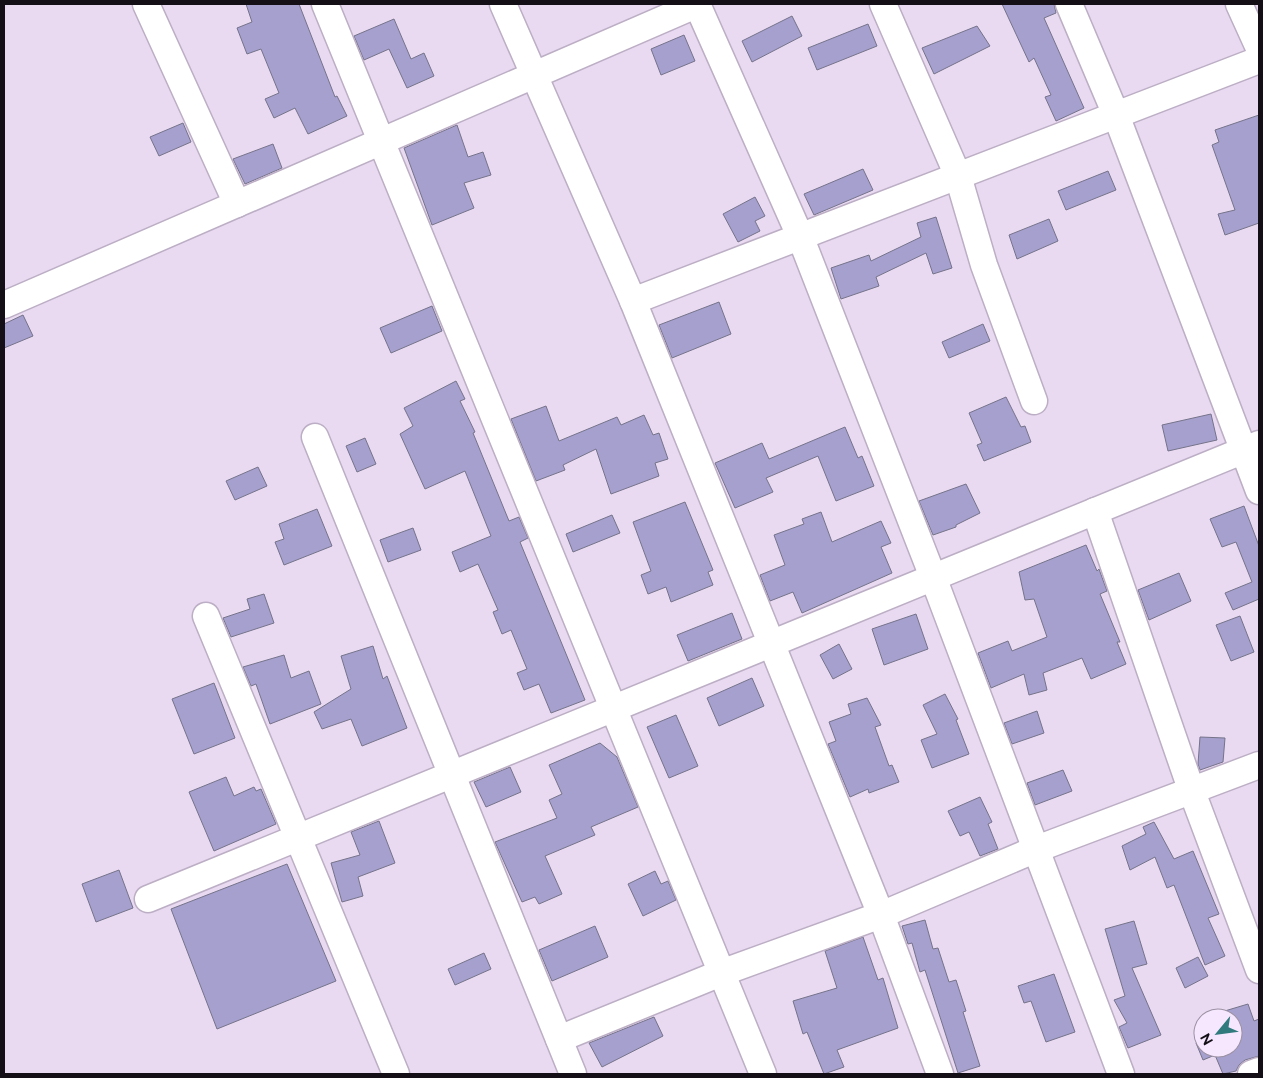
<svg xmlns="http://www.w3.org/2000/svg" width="1263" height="1078" font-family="Raleway,sans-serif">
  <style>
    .building { fill: #a6a0ce; stroke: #75738a }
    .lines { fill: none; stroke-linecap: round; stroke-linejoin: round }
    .minor-casing { stroke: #bcaec4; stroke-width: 29 }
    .minor { stroke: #fff; stroke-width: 26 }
  </style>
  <rect width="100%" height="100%" fill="#e9daf2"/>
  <!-- building -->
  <g class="building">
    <path d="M 246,4 L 299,4 L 335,97 L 337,96 L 347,116 L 308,134 L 295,108 L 274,118 L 265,99 L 279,93 L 261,49 L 247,54 L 237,28 L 252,22 Z"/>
    <path d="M 1002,4 L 1054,4 L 1056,13 L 1044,18 L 1084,108 L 1056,121 L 1045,97 L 1051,95 L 1034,58 L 1029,62 Z"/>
    <path d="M 792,16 L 802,36 L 752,62 L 742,41 Z"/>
    <path d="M 394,19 L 411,59 L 424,53 L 434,76 L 407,88 L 389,49 L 364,60 L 354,36 Z"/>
    <path d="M 868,24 L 877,46 L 817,70 L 808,48 Z"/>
    <path d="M 977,26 L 990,46 L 934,74 L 922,48 Z"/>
    <path d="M 684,35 L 695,61 L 661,75 L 651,49 Z"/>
    <path d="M 1259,115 L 1259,223 L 1225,235 L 1218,214 L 1235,210 L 1212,145 L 1219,142 L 1215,130 Z"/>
    <path d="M 183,123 L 191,142 L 159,156 L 150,137 Z"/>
    <path d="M 457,125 L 468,157 L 483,152 L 491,175 L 464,183 L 474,208 L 432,225 L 404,148 Z"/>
    <path d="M 273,144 L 282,168 L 245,184 L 233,159 Z"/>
    <path d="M 863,169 L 873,190 L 814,215 L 804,194 Z"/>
    <path d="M 1108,171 L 1116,190 L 1066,210 L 1058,191 Z"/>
    <path d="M 755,197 L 765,216 L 755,221 L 760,231 L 738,242 L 723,214 Z"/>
    <path d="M 936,217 L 952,268 L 933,274 L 926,253 L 876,277 L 879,286 L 841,299 L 831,268 L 869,255 L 871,261 L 921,237 L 917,223 Z"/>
    <path d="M 1049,219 L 1058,241 L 1017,259 L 1009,235 Z"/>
    <path d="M 719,302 L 731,334 L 672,358 L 659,325 Z"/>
    <path d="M 432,306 L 442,331 L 391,353 L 380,328 Z"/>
    <path d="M 23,315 L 33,336 L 4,348 L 4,324 Z"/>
    <path d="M 983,324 L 990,341 L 949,358 L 942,342 Z"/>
    <path d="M 456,381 L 465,399 L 460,401 L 475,432 L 473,433 L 509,521 L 519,517 L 528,538 L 520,542 L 585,700 L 551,713 L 539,684 L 524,690 L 517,673 L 527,669 L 511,630 L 502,634 L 493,612 L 498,610 L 478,564 L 460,572 L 452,552 L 491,536 L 465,471 L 425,489 L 400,434 L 413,426 L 404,408 Z"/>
    <path d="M 1006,397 L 1021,427 L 1025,426 L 1031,442 L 984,461 L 977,445 L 982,443 L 969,413 Z"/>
    <path d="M 546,406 L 559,441 L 617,417 L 621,425 L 644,415 L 653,435 L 659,433 L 668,459 L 655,463 L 659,476 L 611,494 L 596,449 L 563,465 L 565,470 L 536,481 L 511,419 Z"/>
    <path d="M 1211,414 L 1217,440 L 1168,451 L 1162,425 Z"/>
    <path d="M 845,427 L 858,458 L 862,456 L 874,486 L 836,501 L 818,456 L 766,478 L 773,492 L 735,508 L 715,463 L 762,443 L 769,459 Z"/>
    <path d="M 365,438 L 376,464 L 357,472 L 346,446 Z"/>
    <path d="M 258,467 L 267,486 L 235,500 L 226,481 Z"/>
    <path d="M 966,484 L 980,513 L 956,525 L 956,527 L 933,535 L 919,501 Z"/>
    <path d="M 685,502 L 713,570 L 708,572 L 713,585 L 671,602 L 666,587 L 648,594 L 641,575 L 651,571 L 633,522 Z"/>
    <path d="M 1244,506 L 1259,546 L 1259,599 L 1233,610 L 1225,593 L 1252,582 L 1236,542 L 1222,547 L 1210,519 Z"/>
    <path d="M 317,509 L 332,546 L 284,565 L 275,542 L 284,539 L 279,524 Z"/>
    <path d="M 821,512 L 832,542 L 881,521 L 891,543 L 881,547 L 892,573 L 802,613 L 793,592 L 770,601 L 760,575 L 785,565 L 774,535 L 804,524 L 802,519 Z"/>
    <path d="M 612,515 L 620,533 L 573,552 L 566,534 Z"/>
    <path d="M 413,528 L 421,550 L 388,562 L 380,540 Z"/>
    <path d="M 1086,545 L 1097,571 L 1099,569 L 1107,591 L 1100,594 L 1120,642 L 1117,642 L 1126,664 L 1091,679 L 1082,658 L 1043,673 L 1047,690 L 1029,695 L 1024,674 L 991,688 L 978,653 L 1008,641 L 1012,651 L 1047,637 L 1034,599 L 1025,600 L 1019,572 Z"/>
    <path d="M 1179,573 L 1191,601 L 1149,620 L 1138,590 Z"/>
    <path d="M 264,594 L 274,623 L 231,637 L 223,618 L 250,609 L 247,599 Z"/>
    <path d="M 732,613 L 742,639 L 688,661 L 677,635 Z"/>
    <path d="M 916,614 L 928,649 L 884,665 L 872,629 Z"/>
    <path d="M 1240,616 L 1254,652 L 1231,661 L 1216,625 Z"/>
    <path d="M 839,644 L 852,669 L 833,679 L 820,655 Z"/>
    <path d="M 373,646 L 383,679 L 387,676 L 407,728 L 362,746 L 351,719 L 322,729 L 314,712 L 351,689 L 341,656 Z"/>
    <path d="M 284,655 L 291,678 L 309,671 L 321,704 L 270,724 L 256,684 L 251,686 L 243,667 Z"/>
    <path d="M 752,678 L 764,706 L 719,726 L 707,698 Z"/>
    <path d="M 214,683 L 235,738 L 194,754 L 172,699 Z"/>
    <path d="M 945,694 L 958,719 L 956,720 L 969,754 L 932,768 L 921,740 L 937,734 L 923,705 Z"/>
    <path d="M 867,698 L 881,725 L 875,727 L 889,766 L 892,765 L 899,782 L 869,793 L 868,789 L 850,797 L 828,744 L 836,741 L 829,722 L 851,714 L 848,704 Z"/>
    <path d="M 1037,711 L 1044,733 L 1012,744 L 1004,723 Z"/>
    <path d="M 676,715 L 698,766 L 669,778 L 647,727 Z"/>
    <path d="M 1200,737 L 1225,738 L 1223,762 L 1200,770 L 1198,764 Z"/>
    <path d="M 600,743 L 617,757 L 638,807 L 591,827 L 595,835 L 545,856 L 562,894 L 539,904 L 535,897 L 522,902 L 495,842 L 557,818 L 549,800 L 562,794 L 549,765 Z"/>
    <path d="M 510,767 L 521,792 L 486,807 L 474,782 Z"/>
    <path d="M 1063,770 L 1072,791 L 1035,805 L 1027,783 Z"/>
    <path d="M 226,777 L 234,796 L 254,787 L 256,791 L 261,789 L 276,824 L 214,851 L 189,792 Z"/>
    <path d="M 980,797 L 992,822 L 988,824 L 998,849 L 980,856 L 969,832 L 960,836 L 948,811 Z"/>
    <path d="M 379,821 L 395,863 L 358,877 L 363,896 L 342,902 L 331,863 L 360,855 L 351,832 Z"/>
    <path d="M 1154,822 L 1174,859 L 1193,851 L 1219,914 L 1208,918 L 1225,956 L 1205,965 L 1174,885 L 1167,888 L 1155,857 L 1130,870 L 1122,846 L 1146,834 L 1143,827 Z"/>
    <path d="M 287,864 L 336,981 L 217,1029 L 171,909 Z"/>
    <path d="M 119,870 L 133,908 L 96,922 L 82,884 Z"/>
    <path d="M 655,871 L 661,884 L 668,881 L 676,900 L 643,916 L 628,884 Z"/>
    <path d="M 925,920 L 933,949 L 938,948 L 949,982 L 956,980 L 966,1011 L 963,1012 L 980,1066 L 958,1073 L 925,970 L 920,972 L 912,943 L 908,944 L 902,926 Z"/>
    <path d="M 1134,921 L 1147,964 L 1132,968 L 1161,1035 L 1128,1048 L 1119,1027 L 1127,1023 L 1114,1000 L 1125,996 L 1105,929 Z"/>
    <path d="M 595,926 L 608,957 L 552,981 L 539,950 Z"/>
    <path d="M 863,937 L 878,980 L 883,978 L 898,1028 L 837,1050 L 844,1067 L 824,1074 L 807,1032 L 803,1034 L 793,1001 L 837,988 L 825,951 Z"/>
    <path d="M 484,953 L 491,969 L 455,985 L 448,969 Z"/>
    <path d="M 1198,957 L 1208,976 L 1185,988 L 1176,968 Z"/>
    <path d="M 1054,974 L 1075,1032 L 1046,1042 L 1031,1001 L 1024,1003 L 1018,986 Z"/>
    <path d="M 1248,1004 L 1254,1021 L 1259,1019 L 1259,1056 L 1245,1060 L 1239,1065 L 1236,1071 L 1223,1074 L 1215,1055 L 1203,1060 L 1196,1043 L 1203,1040 L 1203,1048 L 1233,1048 L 1233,1018 L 1220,1018 L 1218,1013 Z"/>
    <path d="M 654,1017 L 663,1036 L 602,1067 L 589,1043 Z"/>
  </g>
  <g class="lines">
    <defs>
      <g id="minor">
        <path d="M 146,4 L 237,204"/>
        <path d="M 325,4 L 763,1074"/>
        <path d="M 503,4 L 633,301 L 881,915 L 940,1074"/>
        <path d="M 697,4 L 800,236 L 933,577 L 1121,1074"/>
        <path d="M 883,4 L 958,176 L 984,265 L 1034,401"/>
        <path d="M 1069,4 L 1116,115 L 1259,491"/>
        <path d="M 1239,4 L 1259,48"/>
        <path d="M 633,301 L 1259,60"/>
        <path d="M 4,305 L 698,4"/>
        <path d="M 315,437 L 573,1074"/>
        <path d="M 1095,511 L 1191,789 L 1259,970"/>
        <path d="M 206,616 L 396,1074"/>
        <path d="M 148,899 L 1259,444"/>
        <path d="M 559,1039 L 721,973 L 881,915 L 1034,850 L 1259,765"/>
        <path d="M 1251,1074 L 1259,1071"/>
      </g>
    </defs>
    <!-- minor casing -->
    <use href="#minor" class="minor-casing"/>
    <!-- minor -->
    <use href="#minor" class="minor"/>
  </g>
  <!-- border -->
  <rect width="1263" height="1078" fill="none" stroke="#140f17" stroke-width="10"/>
  <!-- north arrow -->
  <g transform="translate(1218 1033) rotate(241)"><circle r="24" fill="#f6e7ff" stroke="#9c91a2"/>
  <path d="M0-4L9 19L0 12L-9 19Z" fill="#30797c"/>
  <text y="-8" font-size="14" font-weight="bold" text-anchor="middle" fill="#140f17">N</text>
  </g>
</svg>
